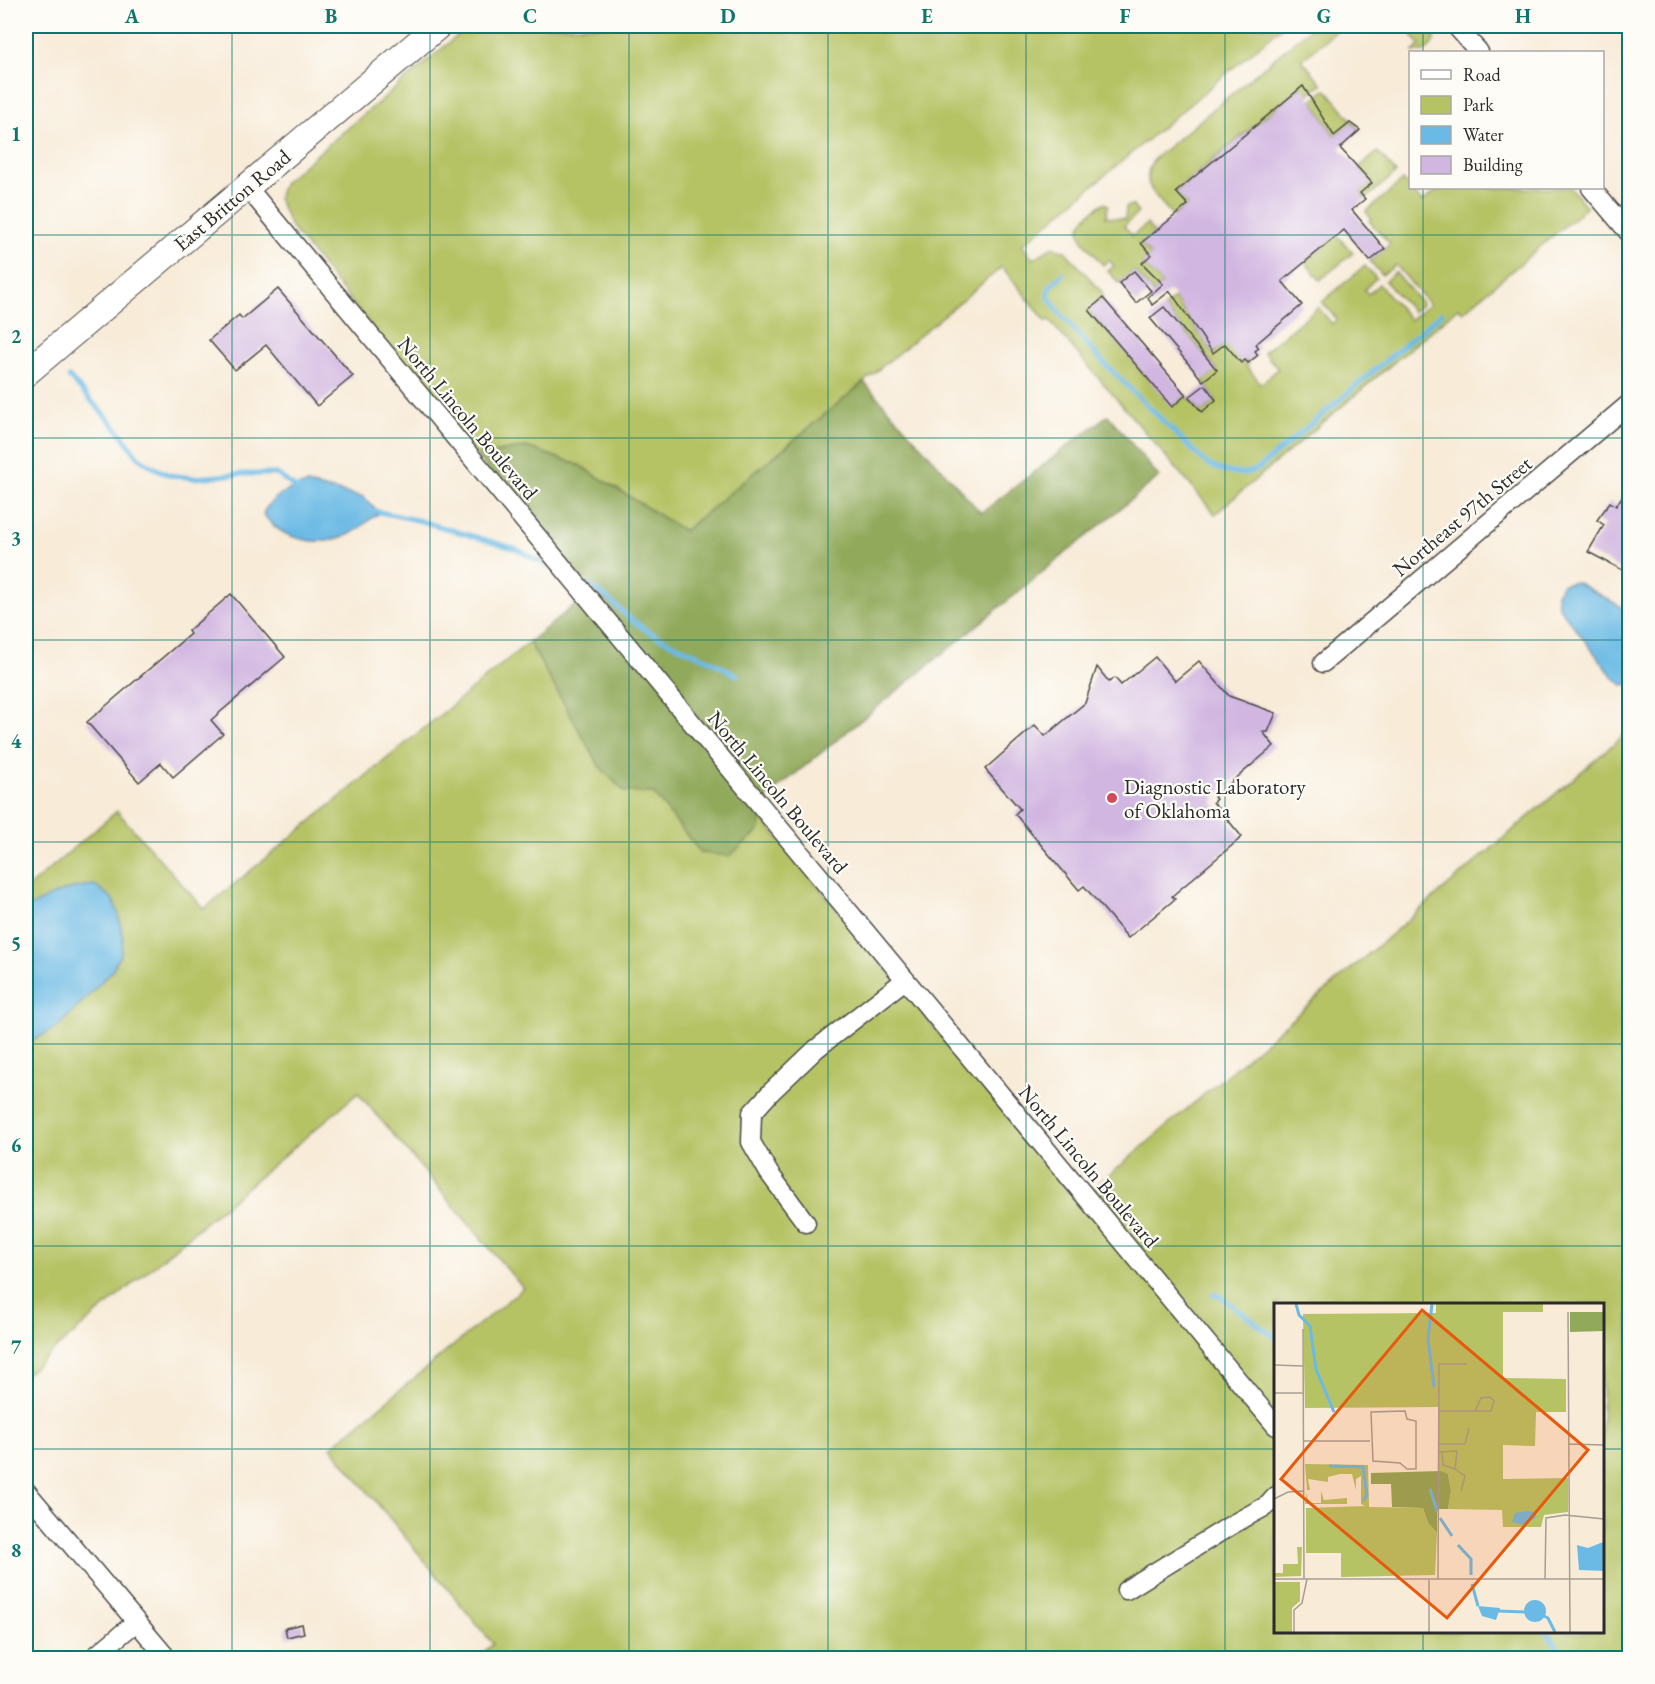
<svg xmlns="http://www.w3.org/2000/svg" width="1655" height="1684" font-family="'EB Garamond',serif">
  <style>
    .green { fill: #b6c365; stroke: #707748; stroke-width: 1.5; fill-rule: evenodd }
    .forest { fill: #90a95a; stroke: #5e6a42; stroke-width: 1.5 }
    .water { fill: #6bbae5; stroke: #4b7288; stroke-width: 1.5 }
    .lines { fill: none; stroke-linecap: round; stroke-linejoin: round }
    .stream { stroke: #6bbae5; stroke-width: 5 }
    .building { fill: #d1b6e1 }
    .street-casing { stroke: #4a4845; stroke-width: 21 }
    .secondary-casing { stroke: #4a4845; stroke-width: 28 }
    .street { stroke: #fff; stroke-width: 18 }
    .secondary { stroke: #fff; stroke-width: 26 }
    .grid { fill: none; stroke: #0f766e; stroke-width: 1.5; stroke-opacity: 0.55 }
    .poi-dot { fill: #d1495b; stroke: #fdfcf7; stroke-width: 2 }
    .labels { text-anchor: middle; dominant-baseline: central; stroke-width: 4.5; stroke-linejoin: round; paint-order: stroke }
    .street-label { font-size: 21px; fill: #2b2b2b; stroke: #fdfcf7 }
    .poi-label { font-size: 21px; fill: #2b2b2b; stroke: #fdfcf7; text-anchor: start }
    .inset-river { fill: none; stroke: #6bbae5; stroke-width: 3 }
    .inset-road { fill: none; stroke: #a69e93; stroke-width: 1.5 }
    .view { fill: #e8590c; fill-opacity: 0.15; stroke: #e8590c; stroke-width: 3 }
    .inset-edge { fill: none; stroke: #2b2b2b; stroke-width: 3 }
    .neatline { fill: none; stroke: #0f766e; stroke-width: 2 }
    .grid-label { font-size: 20px; text-anchor: middle; font-weight: bold; fill: #0f766e }
  </style>
  <rect width="100%" height="100%" fill="#fdfcf7"/>
  <filter id="ink" filterUnits="userSpaceOnUse"><feTurbulence type="fractalNoise" baseFrequency=".0167" numOctaves="2"/><feDisplacementMap in="SourceGraphic" scale="12" xChannelSelector="R" yChannelSelector="G"/><feConvolveMatrix kernelMatrix="1 2 1 2 8 2 1 2 1" color-interpolation-filters="sRGB"/></filter>
  <filter id="wash" filterUnits="userSpaceOnUse"><feTurbulence type="fractalNoise" baseFrequency=".008" numOctaves="4" result="noise"/><feDisplacementMap in="SourceGraphic" scale="24" xChannelSelector="R" yChannelSelector="G"/><feGaussianBlur stdDeviation="1.35" result="paint"/><feColorMatrix in="noise" values="0 0 0 0 0 0 0 0 0 0 0 0 0 0 0 0 0 1.4 0 .05"/><feComposite in="paint" operator="in"/></filter>
  <g filter="url(#wash)">
    <rect width="100%" height="100%" fill="#f8ebd8"/>
    <!-- green -->
    <g class="green">
      <path d="M 469,26 L 1283,26 L 1022,245 L 1033,259 L 1053,247 L 1065,251 L 1102,292 L 1103,298 L 1089,310 L 1172,406 L 1186,395 L 1202,412 L 1216,400 L 1203,381 L 1217,369 L 1164,307 L 1175,298 L 1213,353 L 1225,344 L 1248,363 L 1246,366 L 1261,384 L 1278,369 L 1264,352 L 1318,307 L 1332,324 L 1337,319 L 1322,302 L 1365,266 L 1376,278 L 1364,290 L 1368,294 L 1379,284 L 1410,320 L 1429,304 L 1396,265 L 1382,275 L 1370,261 L 1390,244 L 1369,221 L 1371,218 L 1366,212 L 1403,180 L 1422,202 L 1440,188 L 1571,188 L 1587,207 L 1463,312 L 1458,308 L 1215,514 L 1049,320 L 1046,321 L 1002,267 L 684,531 L 579,465 L 526,447 L 476,456 L 291,227 L 278,198 L 284,182 Z"/>
      <path d="M 1313,26 L 1342,26 L 1302,60 L 1322,84 L 1308,95 L 1302,86 L 1176,191 L 1188,205 L 1173,216 C 1158,198 1137,184 1154,159 Z"/>
      <path d="M 1405,26 L 1430,26 C 1439,37 1434,44 1424,52 L 1413,52 L 1420,45 Z"/>
      <path d="M 1326,89 L 1360,130 L 1350,124 L 1334,136 L 1312,100 Z"/>
      <path d="M 1378,152 L 1396,173 L 1365,199 L 1360,193 L 1371,183 L 1358,168 Z"/>
      <path d="M 1104,203 L 1108,205 L 1106,217 L 1125,219 L 1126,207 L 1132,205 L 1138,213 L 1124,226 L 1132,236 L 1147,224 L 1154,233 L 1141,243 L 1151,255 L 1142,263 L 1163,284 L 1153,293 L 1134,271 L 1119,283 L 1108,271 L 1114,266 L 1109,260 L 1103,265 C 1079,236 1065,228 1104,203 Z"/>
      <path d="M 1337,235 L 1353,253 L 1320,280 L 1305,262 Z"/>
      <path d="M 1395,272 L 1422,304 L 1413,312 L 1385,281 Z"/>
      <path d="M 529,642 L 600,767 L 625,792 L 653,793 L 701,853 L 762,818 L 1078,1202 L 1629,731 L 1629,1658 L 477,1658 L 493,1644 L 331,1447 L 523,1288 L 358,1093 L 26,1374 L 26,889 L 117,811 L 204,909 ZM 1276,1304 L 1602,1304 L 1602,1632 L 1276,1632 Z"/>
    </g>
    <!-- forest -->
    <path class="forest" d="M 864,382 L 981,513 L 1108,415 L 1159,477 L 767,797 L 759,831 L 729,856 L 701,853 L 653,793 L 625,792 L 600,767 L 529,642 L 592,591 L 476,456 L 526,447 L 579,465 L 684,531 Z"/>
    <!-- water -->
    <g class="water">
      <path d="M 307,484 L 363,497 L 380,513 C 369,518 361,529 350,534 C 322,548 280,541 263,513 C 272,497 290,488 307,484 Z"/>
      <path d="M 1576,582 L 1629,611 L 1629,684 L 1623,685 L 1614,678 L 1558,606 L 1557,594 L 1562,584 Z"/>
      <path d="M 95,885 L 112,898 L 118,912 L 123,938 L 121,954 L 111,972 L 58,1027 L 26,1044 L 26,909 C 50,896 68,886 95,885 Z"/>
    </g>
    <g class="lines">
      <!-- stream -->
      <g class="stream">
        <path d="M 1063,274 L 1049,288 L 1048,296 L 1058,311 L 1101,360 L 1207,464 C 1223,472 1242,478 1258,469 L 1442,313"/>
        <path d="M 69,377 L 115,426 L 138,457 L 153,467 L 169,475 L 194,478 L 243,474 L 277,474 L 294,487 L 300,489"/>
        <path d="M 375,511 L 421,521 L 516,549 L 556,570"/>
        <path d="M 583,583 C 608,594 623,616 646,630 C 663,640 681,647 700,656 C 713,661 725,669 737,675"/>
        <path d="M 1213,1294 L 1217,1294 L 1276,1338"/>
        <path d="M 1547,1632 L 1565,1658"/>
      </g>
    </g>
    <g id="blocks">
      <!-- building -->
      <g class="building">
        <path d="M 1303,86 L 1334,136 L 1350,123 L 1360,130 L 1340,148 L 1372,183 L 1360,193 L 1365,199 L 1352,210 L 1385,249 L 1370,261 L 1344,230 L 1282,281 L 1302,305 L 1256,344 L 1259,348 L 1255,351 L 1258,355 L 1248,363 L 1245,360 L 1241,363 L 1225,344 L 1213,353 L 1170,291 L 1152,305 L 1148,297 L 1163,284 L 1142,263 L 1151,255 L 1141,243 L 1188,205 L 1176,192 Z"/>
        <path d="M 1134,271 L 1151,291 L 1136,303 L 1119,283 Z"/>
        <path d="M 278,289 L 353,376 L 317,406 L 266,345 L 235,370 L 209,340 L 239,315 L 242,319 Z"/>
        <path d="M 1103,298 L 1186,395 L 1172,407 L 1089,310 Z"/>
        <path d="M 1164,307 L 1217,370 L 1203,381 L 1150,318 Z"/>
        <path d="M 1205,385 L 1216,400 L 1202,412 L 1189,397 Z"/>
        <path d="M 1625,492 L 1630,495 L 1630,574 L 1588,552 L 1604,525 L 1597,520 L 1610,502 L 1616,506 Z"/>
        <path d="M 231,594 L 285,657 L 211,720 L 223,734 L 173,777 L 161,763 L 139,782 L 87,722 L 190,634 L 188,631 Z"/>
        <path d="M 1155,657 L 1175,681 L 1199,661 L 1229,696 L 1276,713 L 1268,732 L 1263,732 L 1274,746 L 1214,797 L 1216,799 L 1213,802 L 1242,837 L 1172,896 L 1175,899 L 1128,938 L 1084,886 L 1079,890 L 1015,814 L 1020,809 L 985,769 L 1035,725 L 1045,736 L 1085,703 L 1097,667 L 1109,682 L 1115,678 L 1121,685 Z"/>
        <path d="M 302,1624 L 304,1633 L 287,1637 L 285,1628 Z"/>
      </g>
    </g>
  </g>
  <g filter="url(#ink)">
    <use href="#blocks" fill-opacity="0" stroke="#4a4845" stroke-width="1.5"/>
    <g class="lines">
      <defs>
        <g id="street">
          <path d="M 1456,26 L 1479,52"/>
          <path d="M 247,187 L 1276,1426"/>
          <path d="M 1591,188 L 1630,234"/>
          <path d="M 1323,663 L 1630,403"/>
          <path d="M 806,1223 L 769,1173 L 751,1142 L 752,1113 L 771,1092 L 816,1049 L 905,980"/>
          <path d="M 26,1491 L 167,1658"/>
          <path d="M 1126,1590 L 1233,1524 L 1268,1505 L 1276,1496"/>
          <path d="M 93,1658 L 136,1622"/>
        </g>
        <path id="secondary" d="M 26,373 L 438,26"/>
      </defs>
      <!-- street casing -->
      <use href="#street" class="street-casing"/>
      <!-- secondary casing -->
      <use href="#secondary" class="secondary-casing"/>
      <!-- street -->
      <use href="#street" class="street"/>
      <!-- secondary -->
      <use href="#secondary" class="secondary"/>
    </g>
  </g>
  <!-- grid -->
  <path class="grid" d="M 232,26 L 232,1658M 430,26 L 430,1658M 629,26 L 629,1658M 828,26 L 828,1658M 1026,26 L 1026,1658M 1225,26 L 1225,1658M 1423,26 L 1423,52M 1423,188 L 1423,1304M 26,235 L 1630,235M 26,438 L 1630,438M 26,640 L 1630,640M 26,842 L 1630,842M 26,1044 L 1630,1044M 26,1246 L 1630,1246M 26,1449 L 1276,1449M 1602,1449 L 1630,1449M 1423,1632 L 1423,1658"/>
  <!-- markers -->
  <circle class="poi-dot" cx="1112" cy="798" r="6"/>
  <g class="labels">
    <!-- street labels -->
    <g class="street-label">
      <text transform="translate(232 200) rotate(-40)">East Britton Road</text>
      <text transform="translate(468 418) rotate(50)">North Lincoln Boulevard</text>
      <text transform="translate(1462 516) rotate(-40)">Northeast 97th Street</text>
      <text transform="translate(778 792) rotate(50)">North Lincoln Boulevard</text>
      <text transform="translate(1089 1166) rotate(50)">North Lincoln Boulevard</text>
    </g>
    <!-- poi labels -->
    <g class="poi-label">
      <text x="1124" y="786">Diagnostic Laboratory<tspan x="1124" dy="24">of Oklahoma</tspan></text>
    </g>
  </g>
  <!-- overview -->
  <g transform="translate(1274 1303)">
    <rect width="330" height="330" fill="#f8ebd8"/>
    <path d="M 162,1 L 269,1 L 269,9 L 229,9 L 229,75 L 292,76 L 292,109 L 262,109 L 261,143 L 229,142 L 229,176 L 294,175 L 294,209 L 270,212 L 267,224 L 229,224 L 228,207 L 174,206 L 177,188 L 174,171 L 165,169 L 165,104 L 31,105 L 29,11 L 162,10 ZM 31,161 L 94,162 L 95,204 L 149,205 L 154,220 L 163,230 L 161,272 L 67,274 L 67,250 L 32,250 L 32,205 L 91,203 L 87,201 L 87,173 L 82,176 L 82,187 L 78,171 L 66,171 L 54,174 L 54,179 L 34,176 L 36,187 L 33,187 ZM 47,188 L 50,197 L 73,195 L 73,201 L 31,201 L 33,190 L 34,200 L 47,200 ZM 23,244 L 28,244 L 27,273 L 0,274 L 0,270 L 9,270 L 9,261 L 24,261 ZM 0,279 L 26,279 L 26,298 L 18,305 L 18,329 L 0,329 Z" fill="#b6c365"/>
    <path d="M 296,9 L 330,9 L 330,28 L 296,29 ZM 167,168 L 174,171 L 177,188 L 174,206 L 163,206 L 163,230 L 154,220 L 149,205 L 118,204 L 117,181 L 97,181 L 97,170 Z" fill="#90a95a"/>
    <path d="M 253,208 L 262,210 L 262,215 L 250,222 L 238,219 L 241,210 ZM 329,239 L 330,268 L 305,267 L 303,242 L 314,245 ZM250 308a11 11 0 1 1 22 0a11 11 0 1 1-22 0ZM 204,303 L 226,305 L 222,317 L 208,313 Z" fill="#6bbae5"/>
    <path class="inset-river" d="M 22,1 L 25,12 L 36,23 L 42,66 L 60,109M 158,1 L 154,36 L 160,84M 55,163 L 89,164 L 93,192 L 89,198M 156,186 L 163,208M 166,215 L 178,233M 184,242 L 197,256 L 197,272M 198,281 L 204,303M 224,308 L 251,309M 268,312 L 274,315 L 281,329"/>
    <path class="inset-road" d="M 294,9 L 296,329M 29,26 L 30,276M 0,62 L 29,63M 0,90 L 29,90M 131,108 L 133,116 L 142,118 L 142,166 L 133,166 L 126,160 L 99,158 L 97,109 ZM 165,108 L 217,108 L 220,98 L 216,94 L 207,95 L 201,108M 29,138 L 96,138M 164,141 L 191,141 L 195,125M 295,141 L 330,142M 164,149 L 183,148 L 181,166 L 191,173 L 187,188M 168,149 L 169,162 L 181,166M 0,196 L 14,189 L 29,188M 0,276 L 330,276M 164,276 L 165,61 L 193,61M 271,276 L 272,215 L 291,212 L 330,216M 155,277 L 155,329M 20,329 L 20,307 L 28,300 L 33,276"/>
    <path class="view" d="M 148,7 L 314,147 L 173,315 L 7,176 Z"/>
    <rect width="330" height="330" class="inset-edge"/>
  </g>
  <!-- margin -->
  <rect width="1655" height="1684" fill="none" stroke="#fdfcf7" stroke-width="66"/>
  <!-- legend -->
  <rect x="1409" y="51" width="195" height="138" fill="#fdfcf7" stroke="#a9a8a5" stroke-width="1.5"/>
  <rect x="1421" y="70" width="30" height="9" fill="#ffffff" stroke="#a9a8a5" stroke-width="1.5"/>
  <text x="1463" y="81" font-size="18" fill="#2b2b2b">Road</text>
  <rect x="1421" y="96" width="30" height="18" fill="#b6c365" stroke="#a9a8a5" stroke-width="1.5"/>
  <text x="1463" y="111" font-size="18" fill="#2b2b2b">Park</text>
  <rect x="1421" y="126" width="30" height="18" fill="#6bbae5" stroke="#a9a8a5" stroke-width="1.5"/>
  <text x="1463" y="141" font-size="18" fill="#2b2b2b">Water</text>
  <rect x="1421" y="156" width="30" height="18" fill="#d1b6e1" stroke="#a9a8a5" stroke-width="1.5"/>
  <text x="1463" y="171" font-size="18" fill="#2b2b2b">Building</text>
  <rect x="33" y="33" width="1589" height="1618" class="neatline"/>
  <g class="grid-label">
    <text x="132" y="23">A</text>
    <text x="331" y="23">B</text>
    <text x="530" y="23">C</text>
    <text x="728" y="23">D</text>
    <text x="927" y="23">E</text>
    <text x="1125" y="23">F</text>
    <text x="1324" y="23">G</text>
    <text x="1523" y="23">H</text>
    <text x="16" y="141">1</text>
    <text x="16" y="343">2</text>
    <text x="16" y="545">3</text>
    <text x="16" y="748">4</text>
    <text x="16" y="950">5</text>
    <text x="16" y="1152">6</text>
    <text x="16" y="1354">7</text>
    <text x="16" y="1557">8</text>
  </g>
</svg>
